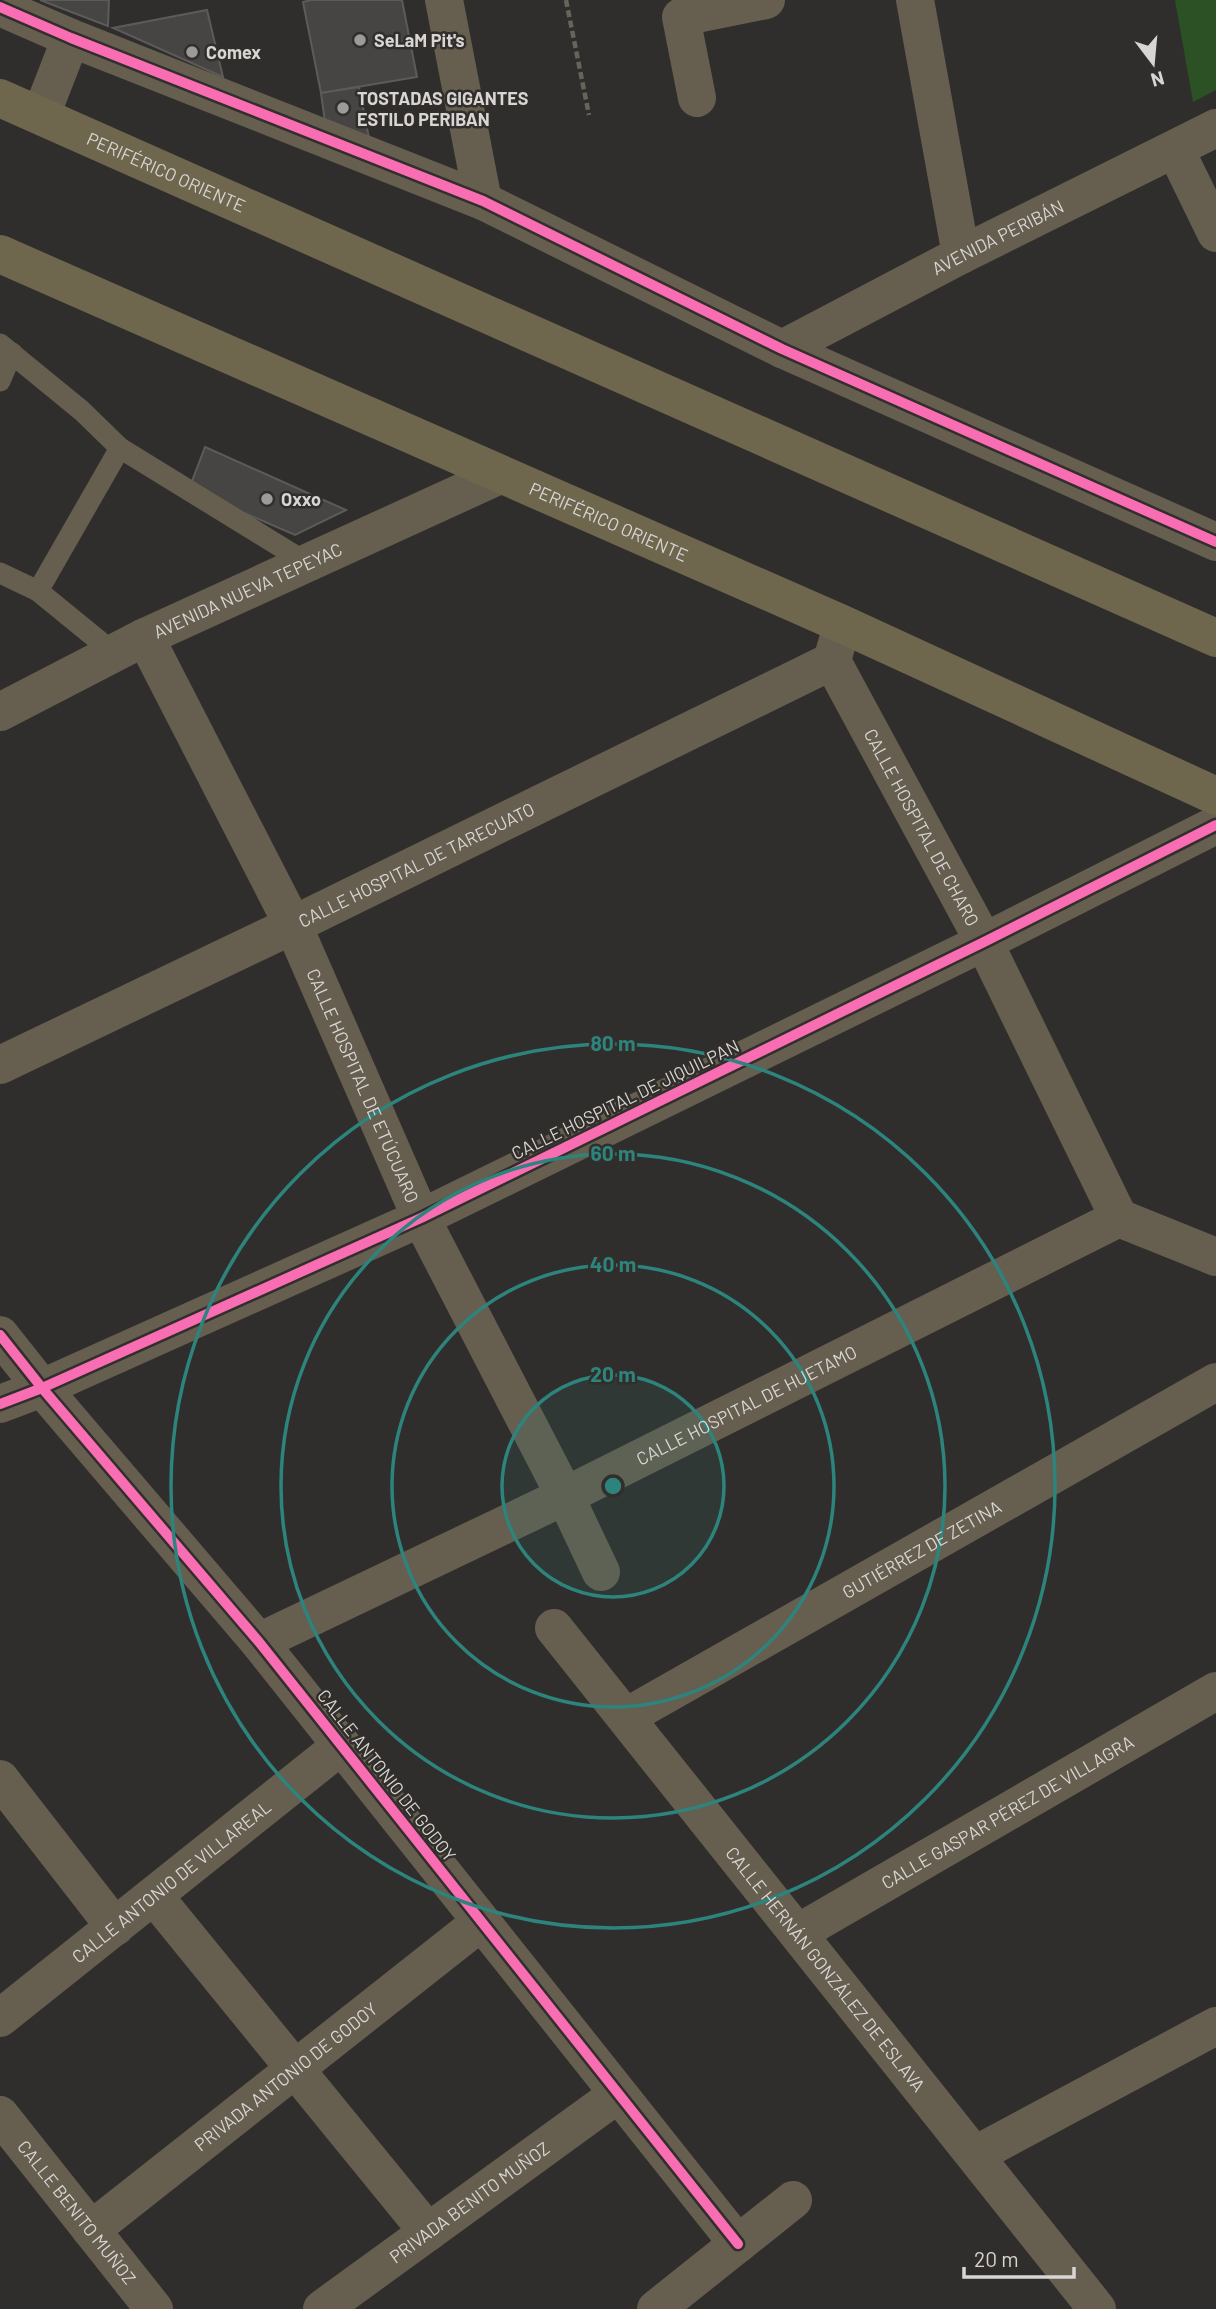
<svg xmlns="http://www.w3.org/2000/svg" width="1216" height="2309" font-family="Barlow,sans-serif">
  <style>
    .park { fill: #2b5124 }
    .building { fill: #464544; stroke: #5c5b59; stroke-width: 2 }
    .lines { fill: none; stroke-linecap: round; stroke-linejoin: round }
    .path { stroke: #69645a; stroke-width: 4.5; stroke-dasharray: 7 3.5; stroke-linecap: butt }
    .service { stroke: #665e4f; stroke-width: 21 }
    .minor { stroke: #665e4f; stroke-width: 38 }
    .tertiary { stroke: #665e4f; stroke-width: 38 }
    .trunk { stroke: #6f664e; stroke-width: 38 }
    .cycleway-casing { stroke: #312e2b; stroke-width: 15 }
    .cycleway { stroke: #f96db3; stroke-width: 10 }
    .ring { fill: none; stroke: #2d847d; stroke-width: 3.5 }
    .poi-dot { fill: #9d9b99; stroke: #312e2b; stroke-width: 2.5 }
    .labels { text-anchor: middle; dominant-baseline: central; stroke-width: 5; stroke-linejoin: round; paint-order: stroke }
    .poi-label { font-size: 18px; font-weight: bold; fill: #d7d6d4; stroke: #312e2b; text-anchor: start }
    .street-label { font-size: 18px; fill: #d7d6d4; stroke: #312e2b }
    .centre { fill: #2d847d; stroke: #312e2b; stroke-width: 3.5 }
    .ring-label { font-size: 21px; text-anchor: middle; font-weight: bold; fill: #2d847d; stroke: #312e2b; stroke-width: 5; stroke-linejoin: round; paint-order: stroke }
  </style>
  <rect width="100%" height="100%" fill="#302e2c"/>
  <!-- park -->
  <path class="park" d="M 1175,0 L 1216,0 L 1216,90 L 1193,102 Z"/>
  <!-- building -->
  <g class="building">
    <path d="M 40,0 L 109,0 L 108,26 Z"/>
    <path d="M 311,0 L 402,0 L 417,77 L 321,93 L 303,2 Z"/>
    <path d="M 207,10 L 223,77 L 113,28 Z"/>
    <path d="M 359,87 L 369,138 L 325,122 L 321,93 Z"/>
    <path d="M 205,447 L 346,510 L 295,535 L 189,489 Z"/>
  </g>
  <g class="lines">
    <!-- path -->
    <path class="path" d="M 566,0 L 589,115"/>
    <!-- service -->
    <g class="service">
      <path d="M 0,344 L 82,411 L 120,448 L 38,591 L 114,653"/>
      <path d="M 0,381 L 12,353"/>
      <path d="M 120,448 L 307,563"/>
      <path d="M 0,573 L 38,591"/>
    </g>
    <!-- minor -->
    <g class="minor">
      <path d="M 444,0 L 483,201"/>
      <path d="M 915,0 L 961,255"/>
      <path d="M 697,98 L 681,17 L 766,0"/>
      <path d="M 1175,149 L 1216,233"/>
      <path id="s1" d="M 839,636 L 832,661 L 984,942 L 1119,1218"/>
      <path id="s2" d="M 145,637 L 293,925 L 421,1218 L 565,1496 L 601,1572"/>
      <path id="s3" d="M 0,1065 L 293,925 L 832,661"/>
      <path d="M 1119,1218 L 1216,1257"/>
      <path d="M 0,1335 L 42,1388 L 259,1642 L 738,2244"/>
      <path d="M 0,1404 L 42,1388 L 421,1218 L 984,942 L 1216,825"/>
      <path id="s4" d="M 554,1628 L 1097,2309"/>
      <path id="s5" d="M 259,1642 L 565,1496 L 1119,1218"/>
      <path id="s6" d="M 626,1717 L 1216,1382"/>
      <path d="M 0,1779 L 115,1927"/>
      <path d="M 154,1896 L 428,2232"/>
      <path id="s7" d="M 798,1933 L 1216,1691"/>
      <path id="s8" d="M 0,2018 L 342,1745"/>
      <path id="s9" d="M 0,2115 L 154,2309"/>
      <path d="M 975,2155 L 1216,2026"/>
      <path id="s10" d="M 91,2230 L 481,1922"/>
      <path id="s11" d="M 322,2309 L 618,2094"/>
      <path d="M 656,2309 L 793,2200"/>
    </g>
    <!-- tertiary -->
    <g class="tertiary">
      <path d="M 0,7 L 71,38 L 483,201 L 782,349 L 1216,542"/>
      <path d="M 41,115 L 71,38"/>
      <path id="s12" d="M 782,349 L 961,255 L 1216,128"/>
      <path id="s13" d="M 0,712 L 145,637 L 500,475"/>
    </g>
    <!-- trunk -->
    <g class="trunk">
      <path id="s14" d="M 0,98 L 1216,638"/>
      <path id="s15" d="M 0,254 L 842,624 L 1216,796"/>
    </g>
    <defs>
      <g id="cycleway">
        <path d="M 0,7 L 71,38 L 483,201 L 782,349 L 1216,542"/>
        <path d="M 0,1335 L 42,1388 L 259,1642 L 738,2244"/>
        <path d="M 0,1404 L 42,1388 L 421,1218 L 984,942 L 1216,825"/>
      </g>
    </defs>
    <!-- cycleway casing -->
    <use href="#cycleway" class="cycleway-casing"/>
    <!-- cycleway -->
    <use href="#cycleway" class="cycleway"/>
  </g>
  <!-- distance rings -->
  <circle cx="613" cy="1486" r="111" fill="#2d847d" fill-opacity=".12"/>
  <g class="ring">
    <circle cx="613" cy="1486" r="111"/>
    <circle cx="613" cy="1486" r="221"/>
    <circle cx="613" cy="1486" r="332"/>
    <circle cx="613" cy="1486" r="442"/>
  </g>
  <!-- markers -->
  <g class="poi-dot">
    <circle cx="360" cy="40" r="7"/>
    <circle cx="192" cy="52" r="7"/>
    <circle cx="343" cy="108" r="7"/>
    <circle cx="267" cy="499" r="7"/>
  </g>
  <g class="labels">
    <!-- poi labels -->
    <g class="poi-label">
      <text x="374" y="40">SeLaM Pit's</text>
      <text x="206" y="52">Comex</text>
      <text x="357" y="98">TOSTADAS GIGANTES<tspan x="357" dy="21">ESTILO PERIBAN</tspan></text>
      <text x="281" y="499">Oxxo</text>
    </g>
    <!-- street labels -->
    <g class="street-label">
      <text stroke="none"><textPath href="#s14" startOffset="182">PERIFÉRICO ORIENTE</textPath></text>
      <text stroke="none"><textPath href="#s12" startOffset="243">AVENIDA PERIBÁN</textPath></text>
      <text stroke="none"><textPath href="#s15" startOffset="665">PERIFÉRICO ORIENTE</textPath></text>
      <text stroke="none"><textPath href="#s13" startOffset="276">AVENIDA NUEVA TEPEYAC</textPath></text>
      <text stroke="none"><textPath href="#s1" startOffset="215">CALLE HOSPITAL DE CHARO</textPath></text>
      <text stroke="none"><textPath href="#s3" startOffset="462">CALLE HOSPITAL DE TARECUATO</textPath></text>
      <text stroke="none"><textPath href="#s2" startOffset="499">CALLE HOSPITAL DE ETÚCUARO</textPath></text>
      <text transform="translate(625 1099) rotate(-26)">CALLE HOSPITAL DE JIQUILPAN</text>
      <text stroke="none"><textPath href="#s5" startOffset="542">CALLE HOSPITAL DE HUETAMO</textPath></text>
      <text stroke="none"><textPath href="#s6" startOffset="340">GUTIÉRREZ DE ZETINA</textPath></text>
      <text transform="translate(387 1775) rotate(52)">CALLE ANTONIO DE GODOY</text>
      <text stroke="none"><textPath href="#s7" startOffset="242">CALLE GASPAR PÉREZ DE VILLAGRA</textPath></text>
      <text stroke="none"><textPath href="#s8" startOffset="219">CALLE ANTONIO DE VILLAREAL</textPath></text>
      <text stroke="none"><textPath href="#s4" startOffset="436">CALLE HERNÁN GONZÁLEZ DE ESLAVA</textPath></text>
      <text stroke="none"><textPath href="#s10" startOffset="248">PRIVADA ANTONIO DE GODOY</textPath></text>
      <text stroke="none"><textPath href="#s11" startOffset="182">PRIVADA BENITO MUÑOZ</textPath></text>
      <text stroke="none"><textPath href="#s9" startOffset="124">CALLE BENITO MUÑOZ</textPath></text>
    </g>
  </g>
  <circle cx="613" cy="1486" r="10" class="centre"/>
  <g class="ring-label">
    <text x="613" y="1051">80 m</text>
    <text x="613" y="1161">60 m</text>
    <text x="613" y="1272">40 m</text>
    <text x="613" y="1382">20 m</text>
  </g>
  <!-- north arrow -->
  <g transform="translate(1153 63) rotate(164)" stroke="#312e2b" stroke-width="5" paint-order="stroke">
  <path d="M0-5L12 26L0 18L-12 26Z" fill="#d7d6d4"/>
  <text y="-10" font-size="19" font-weight="bold" text-anchor="middle" fill="#d7d6d4">N</text>
  </g>
  <!-- scale -->
  <path d="M964 2267v10h110v-10" fill="none" stroke="#d7d6d4" stroke-width="3.5"/>
  <text x="974" y="2267" font-size="21" fill="#d7d6d4" stroke="#312e2b" stroke-width="5" paint-order="stroke">20 m</text>
</svg>
